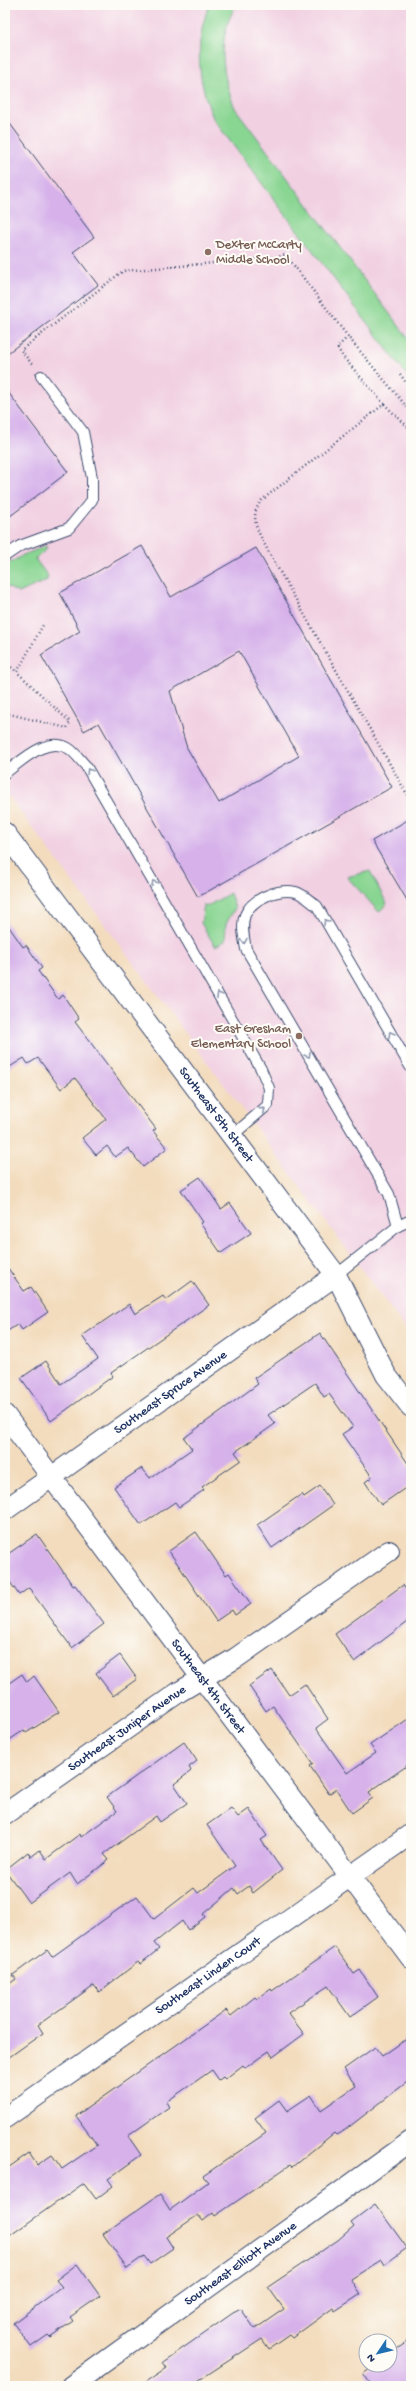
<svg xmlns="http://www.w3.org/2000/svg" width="416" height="2391" font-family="'Gochi Hand',sans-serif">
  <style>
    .built { fill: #f1d0e2 }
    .green { fill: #89d592; stroke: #528278 }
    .building { fill: #d6b1ea; fill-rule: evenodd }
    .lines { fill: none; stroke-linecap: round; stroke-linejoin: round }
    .service-casing { stroke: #3b496c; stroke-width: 12 }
    .minor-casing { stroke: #3b496c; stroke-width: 22 }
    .path { stroke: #3b496c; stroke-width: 2.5; stroke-dasharray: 1 3; stroke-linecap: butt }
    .service { stroke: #fff; stroke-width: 10 }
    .minor { stroke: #fff; stroke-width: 20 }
    .oneway { stroke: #8d97ae }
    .education-dot { fill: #8d6e63; stroke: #fdfcf7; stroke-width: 1.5 }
    .labels { text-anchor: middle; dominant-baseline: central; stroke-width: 4; stroke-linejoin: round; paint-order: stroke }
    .education-label { font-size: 13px; fill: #785e54; stroke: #fdfcf7; text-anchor: start }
    .street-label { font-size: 13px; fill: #1b2f5e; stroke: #fdfcf7 }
  </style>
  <rect width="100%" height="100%" fill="#fdfcf7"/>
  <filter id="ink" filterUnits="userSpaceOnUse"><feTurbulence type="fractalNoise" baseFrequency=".025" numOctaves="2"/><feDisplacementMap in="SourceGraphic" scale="8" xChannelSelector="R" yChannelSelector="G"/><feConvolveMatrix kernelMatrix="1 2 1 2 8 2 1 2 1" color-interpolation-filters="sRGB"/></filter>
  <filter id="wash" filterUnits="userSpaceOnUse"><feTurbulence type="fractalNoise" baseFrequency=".012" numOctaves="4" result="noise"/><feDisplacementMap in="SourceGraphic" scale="16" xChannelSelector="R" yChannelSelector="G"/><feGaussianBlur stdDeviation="0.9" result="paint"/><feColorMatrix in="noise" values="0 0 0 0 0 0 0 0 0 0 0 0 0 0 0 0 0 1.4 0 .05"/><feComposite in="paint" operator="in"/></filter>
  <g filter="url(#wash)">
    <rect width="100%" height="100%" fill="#f3dcbd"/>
    <!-- built -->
    <path class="built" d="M 5,5 L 411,5 L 411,1326 L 406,1329 L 5,791 Z"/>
    <!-- green -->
    <g class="green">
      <path d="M 209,5 L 236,5 C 217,38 221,74 235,108 L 411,342 L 411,381 L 214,120 C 197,81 194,45 209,5 Z"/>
      <path d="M 46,546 L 47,549 L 35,559 L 48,576 L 47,580 L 19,593 L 5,586 L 5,566 L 23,555 Z"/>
      <path d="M 370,871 L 387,904 L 379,912 L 347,877 Z"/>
      <path d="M 230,893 L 235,908 L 226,924 L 225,941 L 215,946 L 201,923 L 204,905 L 206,907 Z"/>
    </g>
    <g id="blocks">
      <!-- building -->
      <g class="building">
        <path d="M 5,117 L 94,237 L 73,252 L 98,285 L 5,355 Z"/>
        <path d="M 5,388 L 68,472 L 5,520 Z"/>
        <path d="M 142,546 L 171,597 L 256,548 L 392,787 L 198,897 L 99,723 L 84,731 L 41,655 L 80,631 L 60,593 ZM 239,651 L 299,756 L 219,803 L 187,748 L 170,691 Z"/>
        <path d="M 411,818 L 411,907 L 372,841 Z"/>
        <path d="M 5,921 L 23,947 L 26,945 L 42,968 L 38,971 L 58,999 L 63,995 L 79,1019 L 75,1022 L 156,1129 L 153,1131 L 167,1148 L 143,1167 L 128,1148 L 115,1157 L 107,1146 L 96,1155 L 82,1138 L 106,1119 L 75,1078 L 61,1089 L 38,1058 L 28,1064 L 24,1058 L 5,1070 Z"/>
        <path d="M 200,1177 L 221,1209 L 230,1203 L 251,1233 L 221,1253 L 200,1223 L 203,1222 L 181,1190 Z"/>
        <path d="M 5,1264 L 24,1291 L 31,1287 L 48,1312 L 22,1330 L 18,1324 L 5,1333 Z"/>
        <path d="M 192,1281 L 209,1305 L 111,1373 L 113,1376 L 51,1421 L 21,1378 L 46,1361 L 61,1384 L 98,1359 L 82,1336 L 129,1304 L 135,1314 L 163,1296 L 166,1300 Z"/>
        <path d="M 320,1333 L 411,1468 L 411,1484 L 381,1505 L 365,1482 L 372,1477 L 342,1434 L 353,1427 L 329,1394 L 324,1397 L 315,1383 L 268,1415 L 275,1424 L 235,1452 L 241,1460 L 202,1487 L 204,1490 L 179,1507 L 175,1502 L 141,1525 L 114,1487 L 142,1468 L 150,1478 L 192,1449 L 184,1438 L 258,1384 L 254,1378 Z"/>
        <path d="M 320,1486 L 333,1505 L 272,1548 L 257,1525 L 302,1494 L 304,1497 Z"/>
        <path d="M 196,1532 L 226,1575 L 229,1573 L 251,1604 L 235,1615 L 232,1610 L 216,1621 L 169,1551 Z"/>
        <path d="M 37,1534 L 73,1586 L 75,1585 L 104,1624 L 72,1648 L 29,1588 L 19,1595 L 5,1575 L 5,1556 Z"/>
        <path d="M 403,1585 L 411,1596 L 411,1619 L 354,1662 L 335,1634 Z"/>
        <path d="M 120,1655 L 137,1679 L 113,1696 L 96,1673 Z"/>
        <path d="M 272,1670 L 289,1695 L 305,1684 L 328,1719 L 316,1728 L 347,1773 L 376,1753 L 370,1745 L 411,1717 L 411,1763 L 369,1792 L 373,1798 L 352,1813 L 336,1789 L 329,1794 L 310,1766 L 313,1764 L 273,1706 L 266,1711 L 249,1686 Z"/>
        <path d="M 22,1674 L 27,1682 L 34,1676 L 59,1712 L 26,1733 L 24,1730 L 5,1743 L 5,1686 Z"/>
        <path d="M 184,1742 L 197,1761 L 189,1767 L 191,1771 L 174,1784 L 187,1803 L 160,1822 L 156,1816 L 104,1854 L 109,1860 L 77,1884 L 70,1873 L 29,1903 L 5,1870 L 28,1852 L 31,1857 L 40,1850 L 46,1859 L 80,1834 L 81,1837 L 117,1811 L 107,1797 Z"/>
        <path d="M 231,1808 L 238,1817 L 249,1809 L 267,1836 L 261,1840 L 282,1870 L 253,1893 L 249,1886 L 238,1894 L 234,1888 L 203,1914 L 205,1917 L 188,1930 L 182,1921 L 154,1943 L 159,1949 L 140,1964 L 138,1962 L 99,1992 L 94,1985 L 38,2025 L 43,2033 L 5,2060 L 5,1987 L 16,1979 L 13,1975 L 47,1950 L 52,1957 L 137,1896 L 154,1919 L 194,1888 L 198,1893 L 235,1866 L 207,1825 Z"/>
        <path d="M 335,1947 L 354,1974 L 360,1970 L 378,1997 L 350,2017 L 328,1986 L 288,2013 L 304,2034 L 273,2057 L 269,2051 L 245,2068 L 243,2065 L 225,2079 L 223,2077 L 219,2080 L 212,2070 L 166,2102 L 169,2107 L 128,2136 L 141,2155 L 108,2179 L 113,2186 L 96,2199 L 84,2183 L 5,2239 L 5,2170 L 29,2153 L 37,2165 L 52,2155 L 62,2169 L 97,2145 L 76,2116 L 226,2010 L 231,2016 L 255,1997 L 257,1999 L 271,1989 L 272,1991 Z"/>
        <path d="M 411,2036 L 411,2079 L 345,2130 L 336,2135 L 334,2133 L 292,2167 L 290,2165 L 215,2216 L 213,2213 L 203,2221 L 198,2215 L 166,2237 L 173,2248 L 150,2264 L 144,2256 L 127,2268 L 103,2234 L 160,2194 L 170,2210 L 208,2182 L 203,2176 L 266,2133 L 255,2118 L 279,2100 L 287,2111 L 311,2095 L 321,2110 L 356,2086 L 344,2069 L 375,2047 L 382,2056 Z"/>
        <path d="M 375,2204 L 407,2248 L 384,2265 L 381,2260 L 351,2279 L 361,2294 L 335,2311 L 333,2308 L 292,2338 L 289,2335 L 269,2349 L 262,2339 L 190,2386 L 140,2386 L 167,2368 L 163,2362 L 233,2313 L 241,2309 L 255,2329 L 284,2309 L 268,2287 L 338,2240 L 354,2226 L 351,2222 Z"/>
        <path d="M 77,2264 L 100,2296 L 70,2317 L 73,2321 L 50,2337 L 48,2335 L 31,2347 L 13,2323 L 62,2287 L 56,2280 Z"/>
        <path d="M 411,2339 L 411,2370 L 404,2386 L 396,2384 L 393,2386 L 372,2386 L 363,2373 L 374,2365 L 390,2365 L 390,2354 Z"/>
      </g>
    </g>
  </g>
  <g filter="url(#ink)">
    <use href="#blocks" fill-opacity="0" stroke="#3b496c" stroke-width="1"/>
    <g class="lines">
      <defs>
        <g id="service">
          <path d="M 5,556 L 20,546 L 69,528 L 92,500 L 92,478 L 83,432 L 41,376"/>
          <path d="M 5,773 C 22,761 46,736 68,748 C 75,752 81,761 86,766 L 261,1069 L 269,1088 L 268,1105 L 233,1135"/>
          <path d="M 398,1226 L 389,1194 L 246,949 C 244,938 241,925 245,915 C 252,898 279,888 296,892 C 303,894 311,902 317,906 L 411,1068"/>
          <path d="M 336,1275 L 398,1226 L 411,1220"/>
        </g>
        <g id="minor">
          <path id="s1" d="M 5,833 L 336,1275 L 386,1375 L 411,1407"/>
          <path id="s2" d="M 5,1415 L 411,1958"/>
          <path id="s3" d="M 5,1510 L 336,1275"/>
          <path id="s4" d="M 5,1814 L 179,1692 L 236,1658 L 389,1551"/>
          <path id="s5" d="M 5,2118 L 411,1834"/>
          <path id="s6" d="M 71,2386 L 411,2141"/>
        </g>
      </defs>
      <!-- service casing -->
      <use href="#service" class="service-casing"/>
      <!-- minor casing -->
      <use href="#minor" class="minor-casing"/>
      <!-- path -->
      <g class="path">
        <path d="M 348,337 L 337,347 L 343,357 L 384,404 L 262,500 C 247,516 260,535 268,551 L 411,801"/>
        <path d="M 32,364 L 21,350 L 123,271 L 271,258 L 286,255 L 349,338 L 411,412"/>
        <path d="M 400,374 L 411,390"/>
        <path d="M 384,404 L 411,430"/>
        <path d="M 5,662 L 17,672 L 43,625"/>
        <path d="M 5,713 L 67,728 L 70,722 L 17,672"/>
      </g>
      <!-- service -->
      <use href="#service" class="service"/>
      <!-- minor -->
      <use href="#minor" class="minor"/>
    </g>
    <!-- one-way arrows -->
    <defs><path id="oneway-chevron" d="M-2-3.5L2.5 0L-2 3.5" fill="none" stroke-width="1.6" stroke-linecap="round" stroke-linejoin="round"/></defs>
    <g class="oneway">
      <use href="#oneway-chevron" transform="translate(89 771) rotate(-122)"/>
      <use href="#oneway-chevron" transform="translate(154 883) rotate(-120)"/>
      <use href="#oneway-chevron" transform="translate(326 922) rotate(-120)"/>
      <use href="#oneway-chevron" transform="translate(244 941) rotate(80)"/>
      <use href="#oneway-chevron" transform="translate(219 995) rotate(-120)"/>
      <use href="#oneway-chevron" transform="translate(391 1034) rotate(-120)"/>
      <use href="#oneway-chevron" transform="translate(308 1055) rotate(60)"/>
      <use href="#oneway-chevron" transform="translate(263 1110) rotate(-40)"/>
    </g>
  </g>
  <!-- markers -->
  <g class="education-dot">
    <circle cx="208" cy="252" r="4"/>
    <circle cx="299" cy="1036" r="4"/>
  </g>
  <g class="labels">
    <!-- education labels -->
    <g class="education-label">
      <text x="216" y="245">Dexter McCarty<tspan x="216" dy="15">Middle School</tspan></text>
      <text x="291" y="1029" text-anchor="end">East Gresham<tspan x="291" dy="15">Elementary School</tspan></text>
    </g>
    <!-- street labels -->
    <g class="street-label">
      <text stroke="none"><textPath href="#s1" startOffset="352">Southeast 5th Street</textPath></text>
      <text stroke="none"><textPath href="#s3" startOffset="203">Southeast Spruce Avenue</textPath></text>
      <text stroke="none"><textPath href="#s2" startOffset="339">Southeast 4th Street</textPath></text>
      <text stroke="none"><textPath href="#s4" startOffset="149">Southeast Juniper Avenue</textPath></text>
      <text stroke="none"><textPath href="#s5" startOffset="248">Southeast Linden Court</textPath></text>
      <text stroke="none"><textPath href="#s6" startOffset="209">Southeast Elliott Avenue</textPath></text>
    </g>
  </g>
  <!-- margin -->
  <rect width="416" height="2391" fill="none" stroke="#fdfcf7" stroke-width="20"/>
  <!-- north arrow -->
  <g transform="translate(378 2353) rotate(235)"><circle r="19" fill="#fdfcf7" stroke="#a3aaba"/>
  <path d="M0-3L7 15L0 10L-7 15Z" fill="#1f6fb2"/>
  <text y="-6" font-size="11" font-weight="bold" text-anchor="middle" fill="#1b2f5e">N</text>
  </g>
</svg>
